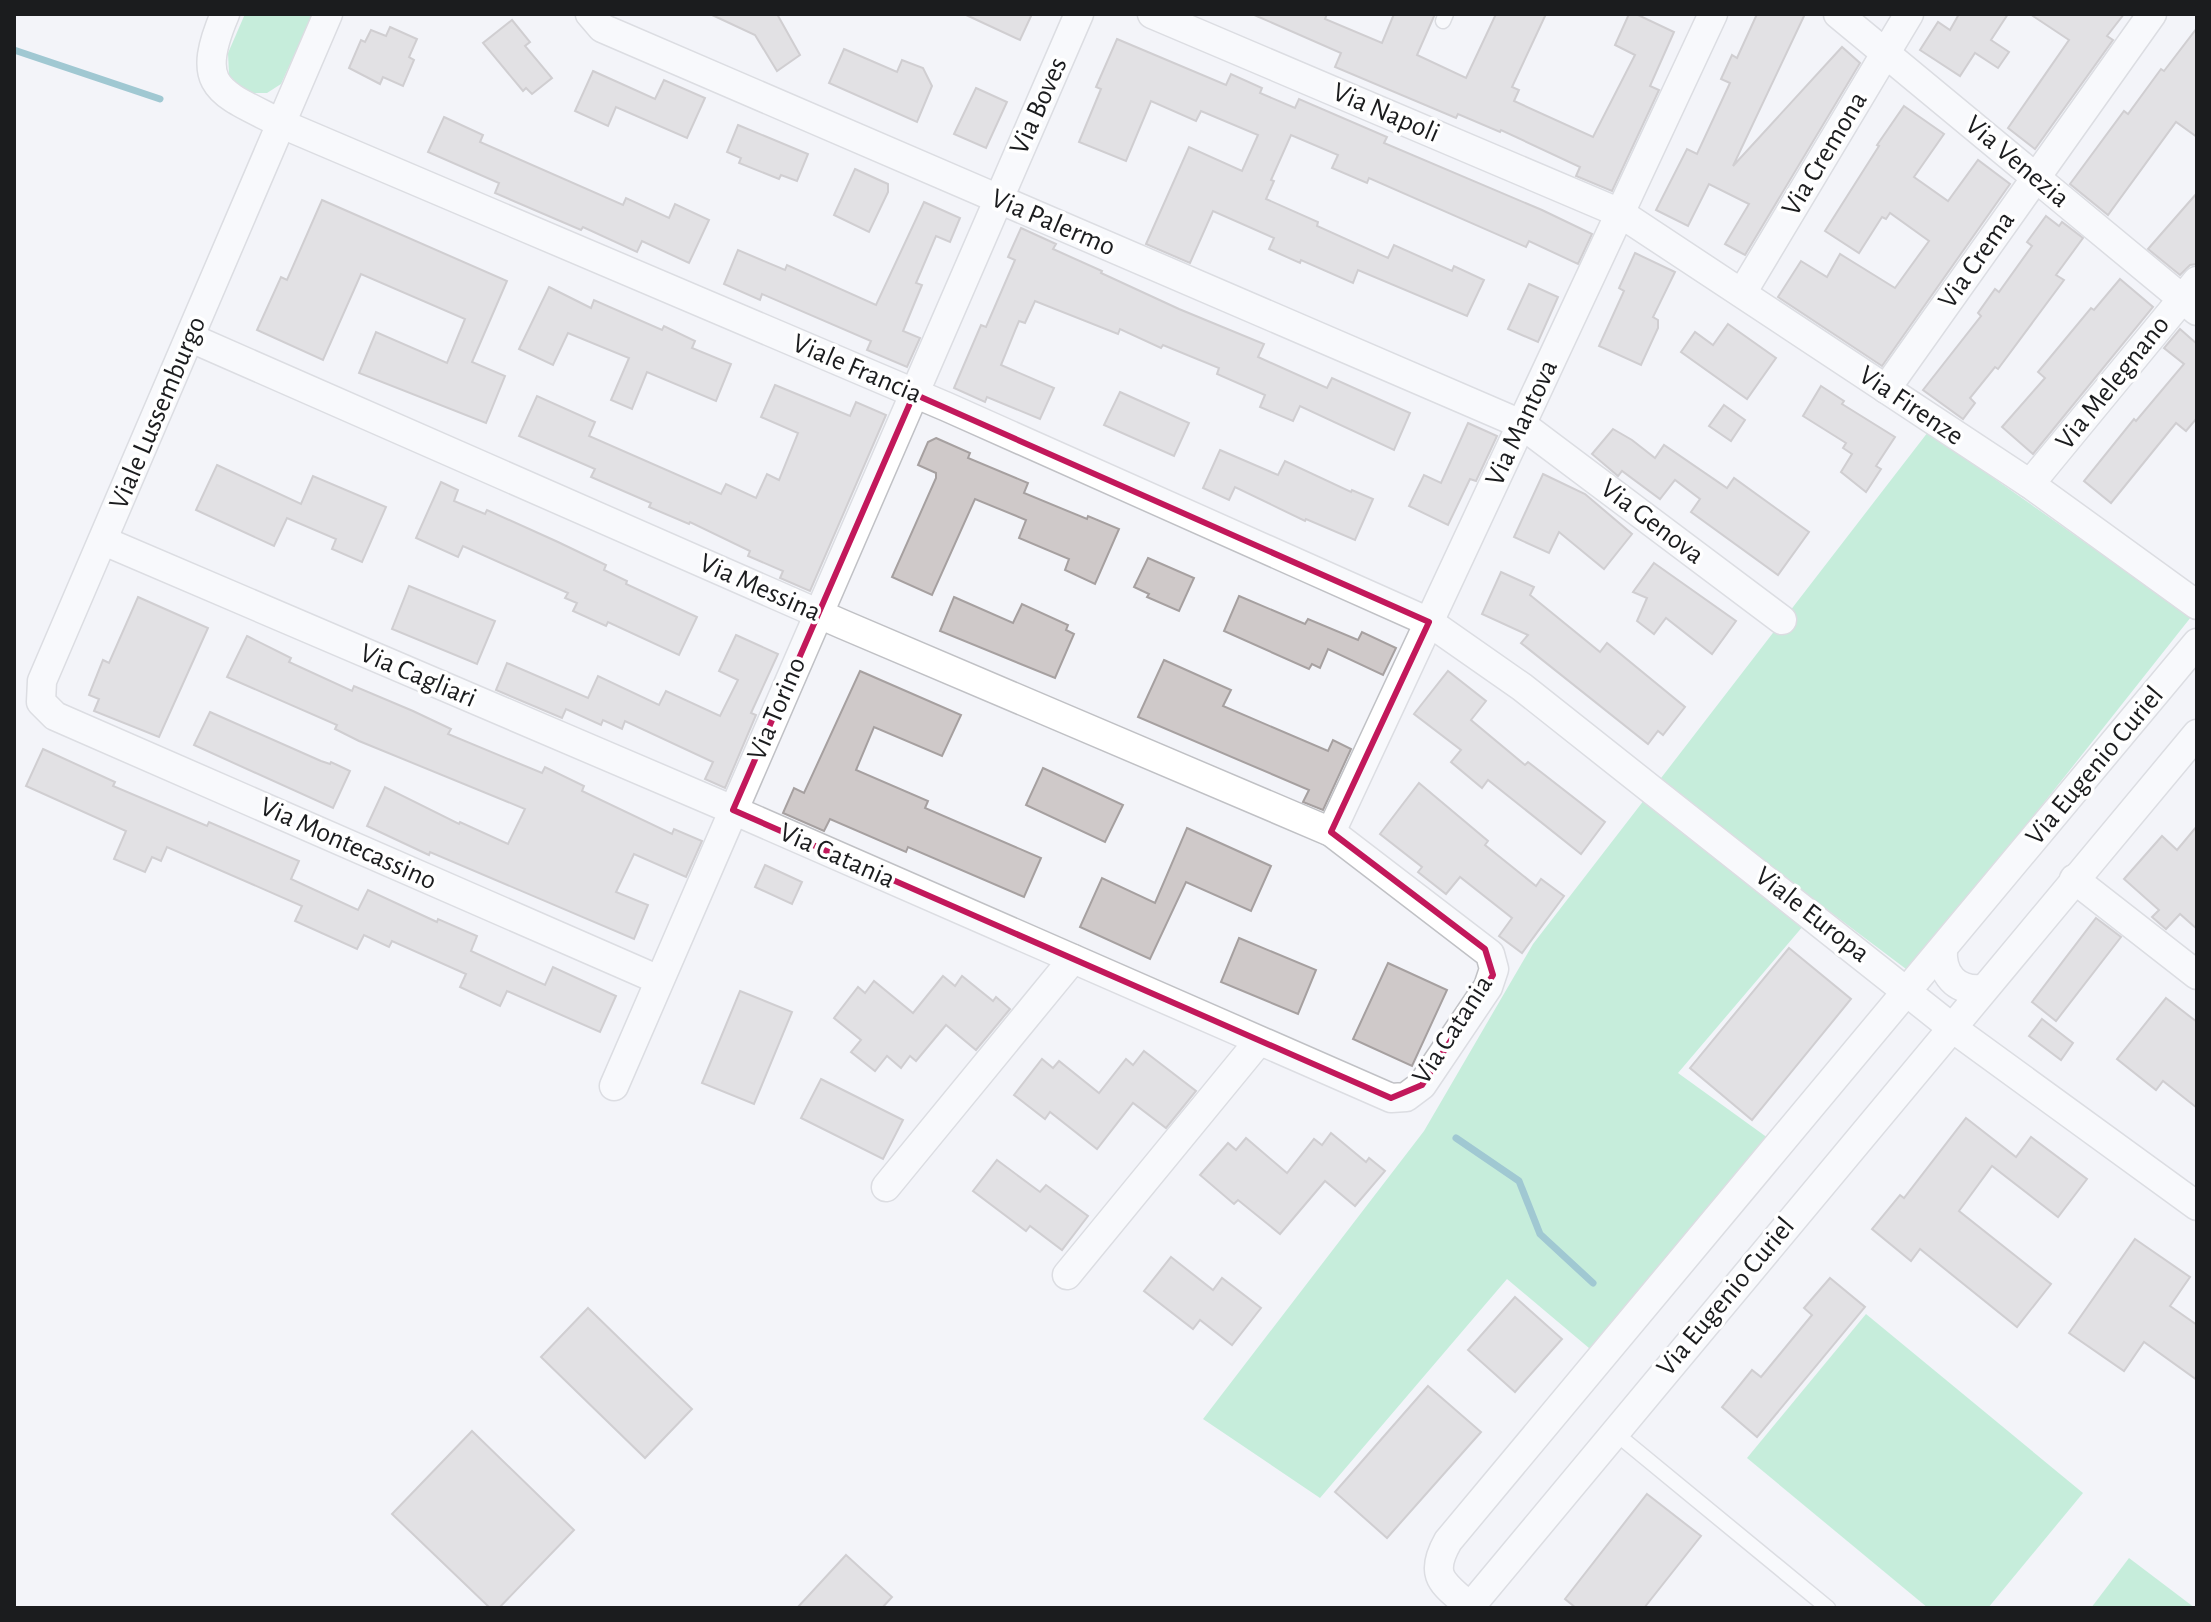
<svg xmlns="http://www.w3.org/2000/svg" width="2211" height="1622" font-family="'Alegreya Sans',sans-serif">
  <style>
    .green { fill: #91e4b7 }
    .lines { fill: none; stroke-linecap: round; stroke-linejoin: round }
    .stream { stroke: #3d92a3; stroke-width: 7 }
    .building { fill: #cfc9c9; stroke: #a6a0a0; stroke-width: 2 }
    .lane-casing { stroke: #c0c1c5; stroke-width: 17 }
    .street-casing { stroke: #c0c1c5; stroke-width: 31 }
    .lane { stroke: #fff; stroke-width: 14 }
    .street { stroke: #fff; stroke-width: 28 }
    .marked { fill: none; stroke: #c2185b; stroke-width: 6; stroke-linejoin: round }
    .labels { text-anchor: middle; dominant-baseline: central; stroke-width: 7; stroke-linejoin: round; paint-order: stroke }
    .street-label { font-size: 28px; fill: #1b1c1e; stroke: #fff }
  </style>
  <rect width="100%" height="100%" fill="#f3f4f9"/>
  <!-- green -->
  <g class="green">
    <path d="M 245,14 L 313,14 L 281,84 L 267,93 L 246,93 L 229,75 L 228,53 Z"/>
    <path d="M 1928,432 L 2191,617 L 1910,972 L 1821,905 L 1678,1073 L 1779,1146 L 1602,1359 L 1507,1279 L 1320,1498 L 1203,1419 L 1424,1131 L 1533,944 Z"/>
    <path d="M 1866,1314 L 2083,1493 L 1988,1608 L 1928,1608 L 1747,1458 Z"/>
    <path d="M 2129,1558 L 2195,1608 L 2091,1608 Z"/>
  </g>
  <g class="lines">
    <!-- stream -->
    <g class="stream">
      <path d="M 14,50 L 160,99"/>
      <path d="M 1456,1138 L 1519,1181 L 1540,1234 L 1593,1283"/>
    </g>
  </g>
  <!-- building -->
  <g class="building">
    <path d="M 710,14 L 777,14 L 800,55 L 777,71 L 755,35 Z"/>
    <path d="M 964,14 L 1032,14 L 1020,40 Z"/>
    <path d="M 1252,14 L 1327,14 L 1325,19 L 1382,43 L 1394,14 L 1435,14 L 1417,55 L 1466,78 L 1496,14 L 1546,14 L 1512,87 L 1519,90 L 1514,101 L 1593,137 L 1635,55 L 1615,45 L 1629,14 L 1636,14 L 1674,32 L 1650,86 L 1659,90 L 1612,191 L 1576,176 L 1580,167 L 1501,130 L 1500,132 L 1458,114 L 1456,118 L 1335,67 L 1341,53 Z"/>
    <path d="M 1757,14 L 1805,14 L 1733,166 L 1842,47 L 1860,63 L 1745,255 L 1725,244 L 1749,204 L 1709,184 L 1688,226 L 1656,210 L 1687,149 L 1697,154 L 1730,83 L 1721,79 L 1732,55 L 1737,58 Z"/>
    <path d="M 1959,14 L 2008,14 L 1991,40 L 2009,52 L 1998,68 L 1975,53 L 1960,76 L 1920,50 L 1938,22 L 1950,30 Z"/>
    <path d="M 2030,14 L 2124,14 L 2107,36 L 2113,40 L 2035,149 L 2008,128 L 2069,40 Z"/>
    <path d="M 512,20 L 530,42 L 525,46 L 552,78 L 532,94 L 526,88 L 523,91 L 483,43 Z"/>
    <path d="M 390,27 L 417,39 L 409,57 L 414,60 L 403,86 L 383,77 L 380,84 L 349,68 L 361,40 L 365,42 L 371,30 L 386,36 Z"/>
    <path d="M 2197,28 L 2197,137 L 2176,122 L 2108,215 L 2070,184 L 2124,111 L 2128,114 L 2161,69 L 2164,71 Z"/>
    <path d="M 1117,39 L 1226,85 L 1231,74 L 1262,88 L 1260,93 L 1295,108 L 1299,99 L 1387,137 L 1384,143 L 1542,210 L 1592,234 L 1578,264 L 1529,241 L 1526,247 L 1369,178 L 1367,183 L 1332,168 L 1338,155 L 1291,135 L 1271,180 L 1274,181 L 1266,199 L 1318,222 L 1317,226 L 1388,258 L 1394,245 L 1452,271 L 1454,266 L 1484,280 L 1467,316 L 1358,270 L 1353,283 L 1301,260 L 1300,263 L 1269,249 L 1274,238 L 1213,211 L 1190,263 L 1146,244 L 1189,147 L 1242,171 L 1258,135 L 1201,111 L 1196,121 L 1151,101 L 1126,161 L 1079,142 L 1101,89 L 1096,87 Z"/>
    <path d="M 844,49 L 897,72 L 902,60 L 923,68 L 932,86 L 917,122 L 829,83 Z"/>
    <path d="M 593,71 L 655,99 L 664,80 L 705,98 L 687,138 L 616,107 L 608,126 L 575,111 Z"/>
    <path d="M 976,88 L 1007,102 L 986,148 L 954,134 Z"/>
    <path d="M 1904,106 L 1944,134 L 1914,177 L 1948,201 L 1978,160 L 2010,184 L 1882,366 L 1778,297 L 1801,261 L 1827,277 L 1840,254 L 1895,288 L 1929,241 L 1890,213 L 1886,219 L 1882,217 L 1859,253 L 1825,231 L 1879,146 L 1877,145 Z"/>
    <path d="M 444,117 L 483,135 L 480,142 L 623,205 L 626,198 L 669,218 L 675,204 L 709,220 L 689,263 L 642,241 L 637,252 L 583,227 L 581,230 L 495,193 L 499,183 L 428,152 Z"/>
    <path d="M 738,125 L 808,154 L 797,181 L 781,175 L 779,179 L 739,163 L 741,158 L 727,152 Z"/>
    <path d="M 855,169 L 888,184 L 888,192 L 869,232 L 834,215 Z"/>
    <path d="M 2197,193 L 2197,264 L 2190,265 L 2180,275 L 2148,249 Z"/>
    <path d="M 322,200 L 507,281 L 472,362 L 505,376 L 486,423 L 359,373 L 376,332 L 447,363 L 465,319 L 361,274 L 323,360 L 257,330 L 281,277 L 287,280 Z"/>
    <path d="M 924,202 L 960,218 L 950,242 L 936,236 L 916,283 L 922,285 L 903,331 L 920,338 L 907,367 L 867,350 L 871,341 L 762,294 L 760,300 L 724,284 L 738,250 L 785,270 L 787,265 L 876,305 Z"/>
    <path d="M 2046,216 L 2059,226 L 2062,222 L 2083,238 L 2056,275 L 2064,280 L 1998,369 L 1995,367 L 1970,398 L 1975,403 L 1963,419 L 1923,390 L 1981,316 L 1978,313 L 1995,289 L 1999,292 L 2032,246 L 2027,242 Z"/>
    <path d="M 1021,228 L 1056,244 L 1053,249 L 1102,271 L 1101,273 L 1179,309 L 1264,344 L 1258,357 L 1327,388 L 1332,378 L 1410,413 L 1394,450 L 1300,406 L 1293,421 L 1260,407 L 1265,395 L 1217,374 L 1219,368 L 1163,345 L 1161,348 L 1120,329 L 1118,334 L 1035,301 L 1025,323 L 1019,321 L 1001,365 L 1054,388 L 1040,419 L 987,397 L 985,402 L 954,388 L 981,325 L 986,327 L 1015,260 L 1008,257 Z"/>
    <path d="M 1635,253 L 1675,272 L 1653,317 L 1658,320 L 1658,328 L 1641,365 L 1599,346 L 1624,291 L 1619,288 Z"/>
    <path d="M 2120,279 L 2153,307 L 2033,454 L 2002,427 L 2045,378 L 2038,372 L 2091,308 L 2094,310 Z"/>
    <path d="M 1529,284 L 1558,297 L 1538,342 L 1508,329 Z"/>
    <path d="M 549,287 L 591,308 L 594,300 L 662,330 L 664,326 L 695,341 L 692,348 L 731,364 L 716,401 L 647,372 L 632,409 L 611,400 L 629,358 L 568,333 L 553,365 L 519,349 Z"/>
    <path d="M 1728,324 L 1776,358 L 1747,399 L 1681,352 L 1695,332 L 1713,345 Z"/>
    <path d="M 2180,329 L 2197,344 L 2197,418 L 2186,431 L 2176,423 L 2111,503 L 2084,481 L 2134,419 L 2136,421 L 2184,364 L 2164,348 Z"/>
    <path d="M 775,385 L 850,416 L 856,402 L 886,415 L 810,591 L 780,578 L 783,571 L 748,556 L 750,551 L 690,522 L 689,524 L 649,507 L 651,503 L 591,477 L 595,469 L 519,436 L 537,396 L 595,422 L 589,436 L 721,494 L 726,484 L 756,498 L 767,474 L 779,480 L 798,433 L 761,417 Z"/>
    <path d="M 1821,386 L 1844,401 L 1842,404 L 1895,437 L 1876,466 L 1881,469 L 1866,492 L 1841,472 L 1852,454 L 1843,448 L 1846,443 L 1803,416 Z"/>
    <path d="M 1120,392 L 1189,423 L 1174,456 L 1104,425 Z"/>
    <path d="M 1724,405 L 1745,420 L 1731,441 L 1709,426 Z"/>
    <path d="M 1468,423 L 1497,436 L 1476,481 L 1470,479 L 1448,525 L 1409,506 L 1424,475 L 1441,483 Z"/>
    <path d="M 1613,429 L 1632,440 L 1655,458 L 1664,445 L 1727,488 L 1734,478 L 1809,532 L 1778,575 L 1691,512 L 1700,499 L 1675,480 L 1660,499 L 1622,471 L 1618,476 L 1592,454 Z"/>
    <path d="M 936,438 L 970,453 L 968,458 L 1028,483 L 1024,493 L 1087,519 L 1088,516 L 1119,529 L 1095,584 L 1065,570 L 1069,559 L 1019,538 L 1026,520 L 975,499 L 932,595 L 892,577 L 936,478 L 936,473 L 918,465 L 928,442 Z"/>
    <path d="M 1220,450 L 1278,475 L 1285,461 L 1351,492 L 1352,490 L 1373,499 L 1355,540 L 1306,519 L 1305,521 L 1235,487 L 1229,500 L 1203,488 Z"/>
    <path d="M 217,465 L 301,504 L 313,476 L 386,507 L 362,562 L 332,549 L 336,539 L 287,518 L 274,546 L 196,510 Z"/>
    <path d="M 1543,474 L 1585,494 L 1632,534 L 1604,569 L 1559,532 L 1549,553 L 1514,537 Z"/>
    <path d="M 441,482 L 458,490 L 454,501 L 485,514 L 487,510 L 558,542 L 606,565 L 604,570 L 627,581 L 626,584 L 697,617 L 679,655 L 608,622 L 606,626 L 573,611 L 577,603 L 565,598 L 568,593 L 463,546 L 458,557 L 416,538 Z"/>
    <path d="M 1148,558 L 1194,578 L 1179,611 L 1147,597 L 1149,594 L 1134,587 Z"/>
    <path d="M 1654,563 L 1736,621 L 1712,654 L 1666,618 L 1654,634 L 1637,621 L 1647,598 L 1633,592 Z"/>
    <path d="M 1501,572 L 1534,587 L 1530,595 L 1600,652 L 1607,643 L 1685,707 L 1663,735 L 1658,731 L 1648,744 L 1521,643 L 1528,635 L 1482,614 Z"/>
    <path d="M 409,586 L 495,621 L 477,664 L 392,629 Z"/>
    <path d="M 1239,596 L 1305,624 L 1308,619 L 1358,640 L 1362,632 L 1396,648 L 1383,675 L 1328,649 L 1320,668 L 1312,664 L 1309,669 L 1224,631 Z"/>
    <path d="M 138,597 L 208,628 L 159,737 L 94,711 L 99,699 L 89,695 L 103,660 L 109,663 Z"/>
    <path d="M 954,597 L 1013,623 L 1022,604 L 1068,625 L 1066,630 L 1074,634 L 1055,678 L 940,631 Z"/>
    <path d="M 736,635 L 778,654 L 751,713 L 756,715 L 725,788 L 705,779 L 713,762 L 625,721 L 622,729 L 603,720 L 601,725 L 566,709 L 562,718 L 496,690 L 507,663 L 588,698 L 598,676 L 659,705 L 666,691 L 720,716 L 738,680 L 719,671 Z"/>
    <path d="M 247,636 L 291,658 L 289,662 L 352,691 L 354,686 L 413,711 L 451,729 L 448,734 L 542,773 L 545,767 L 584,786 L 582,791 L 672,834 L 674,829 L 702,841 L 686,877 L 634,854 L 616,892 L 648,905 L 634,939 L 430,852 L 429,855 L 367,826 L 385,787 L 459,824 L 460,822 L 508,844 L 525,809 L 359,741 L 335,729 L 337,725 L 227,677 Z"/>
    <path d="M 1164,660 L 1231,690 L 1223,706 L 1328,751 L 1333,740 L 1351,749 L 1323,810 L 1303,802 L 1309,790 L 1138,717 Z"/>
    <path d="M 860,671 L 961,715 L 942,756 L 874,727 L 856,770 L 928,801 L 925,808 L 1041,858 L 1024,897 L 908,847 L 906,852 L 830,819 L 824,831 L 783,813 L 794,788 L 804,793 Z"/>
    <path d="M 1448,671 L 1486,701 L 1471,720 L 1525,765 L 1528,762 L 1605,822 L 1581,854 L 1488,780 L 1482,788 L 1451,762 L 1461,750 L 1414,714 Z"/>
    <path d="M 210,712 L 321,761 L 330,764 L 331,762 L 350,771 L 333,808 L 194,745 Z"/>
    <path d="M 43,749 L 115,782 L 113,786 L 207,826 L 209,822 L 299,861 L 291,879 L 358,910 L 368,890 L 437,922 L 438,919 L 477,936 L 471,951 L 545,985 L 553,967 L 616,996 L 600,1032 L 507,991 L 500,1006 L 460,987 L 466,974 L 392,941 L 389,947 L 364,935 L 357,949 L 295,921 L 302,906 L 167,847 L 161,861 L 152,857 L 145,872 L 114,859 L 126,831 L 26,786 Z"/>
    <path d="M 1043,768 L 1123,805 L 1105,842 L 1026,805 Z"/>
    <path d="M 1419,783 L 1488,841 L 1485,845 L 1536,886 L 1541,879 L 1564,896 L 1522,953 L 1499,936 L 1512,918 L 1460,877 L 1446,894 L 1418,872 L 1422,867 L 1380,834 Z"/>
    <path d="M 2197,826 L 2197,929 L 2180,914 L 2166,929 L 2152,917 L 2159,910 L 2124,879 L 2162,836 L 2177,850 Z"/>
    <path d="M 1187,828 L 1271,866 L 1251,911 L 1186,882 L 1150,959 L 1080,927 L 1102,878 L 1155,903 Z"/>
    <path d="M 765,865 L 802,882 L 792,904 L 755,887 Z"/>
    <path d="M 2096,918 L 2121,937 L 2056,1021 L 2032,1002 Z"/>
    <path d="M 1239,938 L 1316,970 L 1298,1014 L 1221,982 Z"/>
    <path d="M 1789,948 L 1851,999 L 1752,1120 L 1690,1068 Z"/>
    <path d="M 1388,963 L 1447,990 L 1412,1066 L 1353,1039 Z"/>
    <path d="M 943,976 L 955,986 L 962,976 L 993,1001 L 996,997 L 1010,1009 L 976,1050 L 946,1025 L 916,1061 L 910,1056 L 901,1068 L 887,1056 L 875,1071 L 851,1052 L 861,1040 L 834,1018 L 858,987 L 865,993 L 874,981 L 913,1013 Z"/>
    <path d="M 740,991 L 792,1012 L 754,1104 L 702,1083 Z"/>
    <path d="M 2166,998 L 2197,1022 L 2197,1108 L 2163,1081 L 2156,1090 L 2117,1059 Z"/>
    <path d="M 2042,1019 L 2073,1043 L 2061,1060 L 2029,1036 Z"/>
    <path d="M 1144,1051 L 1196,1091 L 1166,1128 L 1133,1103 L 1097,1149 L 1050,1112 L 1045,1119 L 1014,1095 L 1042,1059 L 1053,1068 L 1059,1061 L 1099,1093 L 1126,1059 L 1133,1065 Z"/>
    <path d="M 821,1079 L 903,1120 L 883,1159 L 801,1118 Z"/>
    <path d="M 1966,1118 L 2016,1157 L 2031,1137 L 2087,1179 L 2058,1217 L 1992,1166 L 1959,1211 L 2051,1284 L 2017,1327 L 1920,1249 L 1911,1261 L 1872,1229 L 1900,1195 L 1904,1198 Z"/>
    <path d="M 1331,1133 L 1366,1162 L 1369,1158 L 1385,1171 L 1355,1206 L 1325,1181 L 1280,1234 L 1238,1200 L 1234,1204 L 1200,1175 L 1228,1143 L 1236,1150 L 1246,1138 L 1287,1173 L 1314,1139 L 1322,1145 Z"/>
    <path d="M 997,1160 L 1040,1192 L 1046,1185 L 1088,1216 L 1062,1250 L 1030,1226 L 1026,1231 L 973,1191 Z"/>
    <path d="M 2135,1239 L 2190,1277 L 2170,1306 L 2197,1325 L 2197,1380 L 2144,1342 L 2124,1371 L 2069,1333 Z"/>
    <path d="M 1171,1257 L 1213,1290 L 1222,1278 L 1261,1308 L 1232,1345 L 1200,1320 L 1193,1329 L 1144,1291 Z"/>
    <path d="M 1830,1278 L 1865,1307 L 1757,1437 L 1722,1407 L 1752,1370 L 1761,1377 L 1812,1315 L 1804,1308 Z"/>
    <path d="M 1515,1297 L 1562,1339 L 1515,1392 L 1468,1350 Z"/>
    <path d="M 588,1308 L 692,1409 L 645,1458 L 541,1357 Z"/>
    <path d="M 1428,1386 L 1481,1432 L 1387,1538 L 1335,1492 Z"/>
    <path d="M 472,1431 L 574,1530 L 499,1608 L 490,1608 L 392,1514 Z"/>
    <path d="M 1647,1494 L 1701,1536 L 1644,1608 L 1576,1608 L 1565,1599 Z"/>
    <path d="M 846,1555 L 892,1597 L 882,1608 L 797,1608 Z"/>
  </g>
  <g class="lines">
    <defs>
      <g id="lane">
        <path d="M 1443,21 L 1446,14"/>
        <path d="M 1614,1432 L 1828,1608"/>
      </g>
      <g id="street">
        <path d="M 225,14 C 193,89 220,92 282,124 L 947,407 L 1429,622 L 1522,687 L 1951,1027 L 2197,1206"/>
        <path d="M 328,14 L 42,681 L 41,702 L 55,716 L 659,980"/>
        <path d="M 590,14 L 602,28 L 1521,424 L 1782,620"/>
        <path d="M 1152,14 L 1620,213 L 2030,484 L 2197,605"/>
        <path d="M 1838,14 L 2197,311"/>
        <path d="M 1742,293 L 1909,14"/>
        <path d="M 1886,389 L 2152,14"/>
        <path d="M 2030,484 L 2197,281"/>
        <path d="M 104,541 L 733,810 L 1391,1098 L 1406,1097 L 1422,1085 L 1488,987 L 1494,969 L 1490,954 L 1331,832 L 842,624 L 191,338"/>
        <path d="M 1331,832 L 1713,14"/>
        <path d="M 2074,879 L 2197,975"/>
        <path d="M 1943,949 C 1941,974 1956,992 1983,989"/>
        <path d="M 614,1086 L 1079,14"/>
        <path d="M 886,1187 L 1073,959"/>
        <path d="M 1067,1275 L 1259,1041"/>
        <path d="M 1470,1607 L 2197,734"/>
        <path d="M 1471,1608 C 1445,1584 1427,1578 1448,1541 L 2197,643"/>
      </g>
    </defs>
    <!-- lane casing -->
    <use href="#lane" class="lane-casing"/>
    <!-- street casing -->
    <use href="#street" class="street-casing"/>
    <!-- lane -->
    <use href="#lane" class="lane"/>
    <!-- street -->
    <use href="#street" class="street"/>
  </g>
  <!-- marked area -->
  <path d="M0 0H2211V1622H0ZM 914,394 L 1429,622 L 1331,832 L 1485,949 L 1493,975 L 1422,1085 L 1391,1098 L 733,810 Z" fill="#f3f4f9" fill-opacity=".55" fill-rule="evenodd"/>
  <path class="marked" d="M 914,394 L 1429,622 L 1331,832 L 1485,949 L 1493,975 L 1422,1085 L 1391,1098 L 733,810 Z"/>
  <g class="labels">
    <!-- street labels -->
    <g class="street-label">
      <text transform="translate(1039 106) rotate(-66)">Via Boves</text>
      <text transform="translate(1386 113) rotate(23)">Via Napoli</text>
      <text transform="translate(1825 154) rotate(-59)">Via Cremona</text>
      <text transform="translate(2017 162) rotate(40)">Via Venezia</text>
      <text transform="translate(1053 223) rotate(23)">Via Palermo</text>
      <text transform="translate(1977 260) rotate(-55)">Via Crema</text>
      <text transform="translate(857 369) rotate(23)">Viale Francia</text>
      <text transform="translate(2113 383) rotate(-51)">Via Melegnano</text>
      <text transform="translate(1911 406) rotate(34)">Via Firenze</text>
      <text transform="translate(158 413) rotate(-67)">Viale Lussemburgo</text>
      <text transform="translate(1522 423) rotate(-65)">Via Mantova</text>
      <text transform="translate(1652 522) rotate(37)">Via Genova</text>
      <text transform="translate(760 588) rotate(24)">Via Messina</text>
      <text transform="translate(418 676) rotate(23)">Via Cagliari</text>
      <text transform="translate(777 709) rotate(-67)">Via Torino</text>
      <text transform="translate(2095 766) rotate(-50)">Via Eugenio Curiel</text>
      <text transform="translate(348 844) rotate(24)">Via Montecassino</text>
      <text transform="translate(837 856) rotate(24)">Via Catania</text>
      <text transform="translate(1812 915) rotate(38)">Viale Europa</text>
      <text transform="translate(1453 1030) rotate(-57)">Via Catania</text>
      <text transform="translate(1726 1297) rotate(-50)">Via Eugenio Curiel</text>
    </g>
  </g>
  <!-- border -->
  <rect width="2211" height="1622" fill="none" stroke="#1b1c1e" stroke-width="32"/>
</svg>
